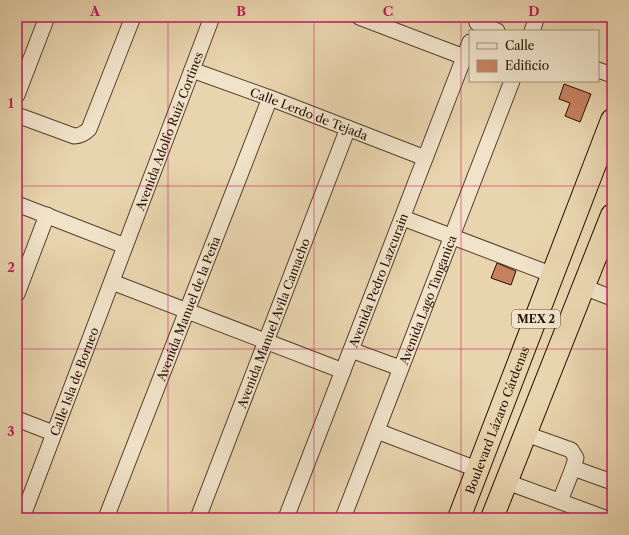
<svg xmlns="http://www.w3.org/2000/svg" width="629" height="535" font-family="'Libre Caslon Text',serif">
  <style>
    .building { fill: #c78160; stroke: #261001 }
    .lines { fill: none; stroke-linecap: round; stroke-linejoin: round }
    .minor-casing { stroke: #56412c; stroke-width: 17 }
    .highway-casing { stroke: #261001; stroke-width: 24 }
    .minor { stroke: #f0e3ca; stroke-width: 15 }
    .highway { stroke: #e8d4ae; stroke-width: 22 }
    .grid { fill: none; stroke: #c2185b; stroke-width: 1; stroke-opacity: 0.55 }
    .labels { text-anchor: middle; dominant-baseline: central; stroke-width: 3.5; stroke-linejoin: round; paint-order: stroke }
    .shield { fill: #f0e3ca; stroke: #634f3d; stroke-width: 1 }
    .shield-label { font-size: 11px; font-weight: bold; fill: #261001 }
    .street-label { font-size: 12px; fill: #261001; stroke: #f0e3ca }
    .neatline { fill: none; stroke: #c2185b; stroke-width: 1.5 }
    .grid-label { font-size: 13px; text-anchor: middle; font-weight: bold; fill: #c2185b }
  </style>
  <rect width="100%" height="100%" fill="#e8d4ae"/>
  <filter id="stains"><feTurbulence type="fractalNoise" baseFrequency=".005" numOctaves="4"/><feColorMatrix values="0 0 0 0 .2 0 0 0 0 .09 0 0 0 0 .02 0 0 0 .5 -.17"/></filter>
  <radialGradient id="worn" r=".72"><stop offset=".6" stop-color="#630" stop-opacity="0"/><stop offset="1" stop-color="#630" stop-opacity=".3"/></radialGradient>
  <!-- building -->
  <g class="building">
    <path d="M 564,84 L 591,94 L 580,122 L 565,116 L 570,103 L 559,99 Z"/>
    <path d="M 497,263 L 516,271 L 511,285 L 491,278 Z"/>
  </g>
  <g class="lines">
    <defs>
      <g id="minor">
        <path d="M 359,17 L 464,57"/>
        <path d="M 477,23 L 497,31"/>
        <path d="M 532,31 L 537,17"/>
        <path id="s1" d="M 192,70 L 270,98 L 425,158"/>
        <path d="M 598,70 L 612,75"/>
        <path d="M 17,95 L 47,17"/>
        <path d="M 17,115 L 74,136 C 80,136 84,134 89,129 L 133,17"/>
        <path d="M 17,204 L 125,246"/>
        <path d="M 403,218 L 553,275"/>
        <path d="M 112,282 L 343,371"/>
        <path d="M 584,287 L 612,298"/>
        <path d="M 17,294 L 47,215"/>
        <path d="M 351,350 L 400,368"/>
        <path d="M 17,419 L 53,433"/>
        <path d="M 377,431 L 479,470"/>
        <path d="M 526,434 L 571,450 L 576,458 L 573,468"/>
        <path d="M 507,482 L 605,518"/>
        <path d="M 560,501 L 573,468 L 612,482"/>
        <path id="s2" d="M 22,518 L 212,17"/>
        <path id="s3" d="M 106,518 L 270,98"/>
        <path id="s4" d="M 198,518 L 348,128"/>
        <path id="s5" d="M 286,518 L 470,42"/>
        <path id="s6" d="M 343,518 L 512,81"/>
      </g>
      <g id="highway">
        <path id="s7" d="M 459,518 L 612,120"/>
        <path d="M 492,518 L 612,215"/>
      </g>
    </defs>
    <!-- minor casing -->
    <use href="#minor" class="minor-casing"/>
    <!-- highway casing -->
    <use href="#highway" class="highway-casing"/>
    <!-- minor -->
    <use href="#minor" class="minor"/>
    <!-- highway -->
    <use href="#highway" class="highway"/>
  </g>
  <!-- grid -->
  <path class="grid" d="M 168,17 L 168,518M 314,17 L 314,518M 461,17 L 461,518M 17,186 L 612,186M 17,349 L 612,349"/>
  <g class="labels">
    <!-- shield labels -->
    <rect class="shield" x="512" y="310" width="48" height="18" rx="3"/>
    <g class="shield-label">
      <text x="536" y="319">MEX 2</text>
    </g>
    <!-- street labels -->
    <g class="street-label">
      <text stroke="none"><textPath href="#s1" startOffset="125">Calle Lerdo de Tejada</textPath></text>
      <text stroke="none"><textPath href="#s2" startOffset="414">Avenida Adolfo Ruiz Cortines</textPath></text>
      <text stroke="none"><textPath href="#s5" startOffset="255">Avenida Pedro Lazcurain</textPath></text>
      <text stroke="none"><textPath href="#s6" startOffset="234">Avenida Lago Tanganica</textPath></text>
      <text stroke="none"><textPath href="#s3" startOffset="225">Avenida Manuel de la Peña</textPath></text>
      <text stroke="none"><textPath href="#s4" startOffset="209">Avenida Manuel Avila Camacho</textPath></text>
      <text stroke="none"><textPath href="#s2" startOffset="146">Calle Isla de Borneo</textPath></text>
      <text stroke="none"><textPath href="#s7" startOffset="105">Boulevard Lázaro Cárdenas</textPath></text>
    </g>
  </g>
  <!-- margin -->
  <rect width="629" height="535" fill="none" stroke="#e8d4ae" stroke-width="44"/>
  <!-- legend -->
  <rect x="469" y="30" width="130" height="52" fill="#f0e3ca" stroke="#9f8f7a"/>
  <rect x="477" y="43" width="20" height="6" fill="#f0e3ca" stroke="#9f8f7a"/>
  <text x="505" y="50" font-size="12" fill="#261001">Calle</text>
  <rect x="477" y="60" width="20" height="12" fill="#c78160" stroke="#9f8f7a"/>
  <text x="505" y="70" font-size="12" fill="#261001">Edificio</text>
  <rect x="22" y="22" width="585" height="491" class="neatline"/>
  <g class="grid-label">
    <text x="95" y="16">A</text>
    <text x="241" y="16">B</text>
    <text x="388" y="16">C</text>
    <text x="534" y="16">D</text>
    <text x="11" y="108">1</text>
    <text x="11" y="272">2</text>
    <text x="11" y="436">3</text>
  </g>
  <rect width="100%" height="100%" filter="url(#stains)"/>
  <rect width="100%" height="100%" fill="url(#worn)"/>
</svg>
